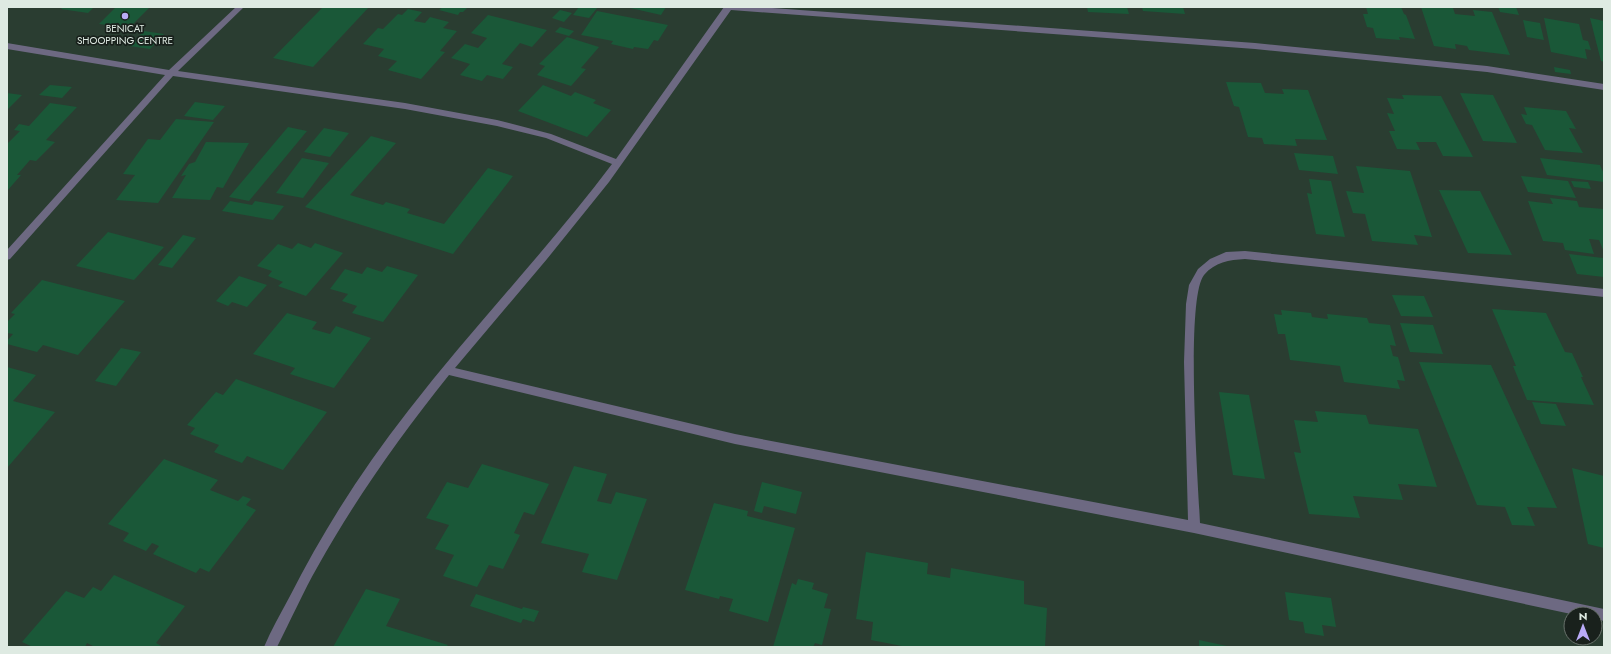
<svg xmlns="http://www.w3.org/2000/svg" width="1611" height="654" font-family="Jost,sans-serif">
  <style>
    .building { fill: #1a5838 }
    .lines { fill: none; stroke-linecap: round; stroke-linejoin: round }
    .minor { fill: #6d6982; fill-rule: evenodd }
    .poi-dot { fill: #b9abf7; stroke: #19211c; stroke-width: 1.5 }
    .labels { text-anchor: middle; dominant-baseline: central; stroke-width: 3.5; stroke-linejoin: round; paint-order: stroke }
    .far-poi-label { font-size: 10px; fill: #deeae2; stroke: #19211c }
  </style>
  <rect width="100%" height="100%" fill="#2a3d31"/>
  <!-- building -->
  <g class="building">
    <path d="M 63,7 L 94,7 L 88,13 L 61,9 Z"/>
    <path d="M 116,7 L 150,7 L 129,28 L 99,24 Z"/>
    <path d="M 323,7 L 369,7 L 313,67 L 273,58 Z"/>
    <path d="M 443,7 L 468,7 L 463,12 L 460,12 L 458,15 L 439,10 Z"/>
    <path d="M 579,7 L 598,7 L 589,18 L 573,15 Z"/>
    <path d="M 626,7 L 666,7 L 661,15 Z"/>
    <path d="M 1087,7 L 1127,7 L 1129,14 L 1088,12 Z"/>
    <path d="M 1142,7 L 1183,7 L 1185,14 L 1143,11 Z"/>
    <path d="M 1366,7 L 1401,7 L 1404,14 L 1406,15 L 1415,39 L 1399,37 L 1400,40 L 1376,38 L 1373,28 L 1367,27 L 1363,14 L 1368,14 Z"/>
    <path d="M 1421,7 L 1453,8 L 1455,14 L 1475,16 L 1473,10 L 1492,12 L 1510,55 L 1469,50 L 1467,46 L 1455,44 L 1456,49 L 1434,46 Z"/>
    <path d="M 1498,7 L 1516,7 L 1519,15 L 1500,12 Z"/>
    <path d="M 408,9 L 422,12 L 414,21 L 425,23 L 430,17 L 449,22 L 443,28 L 457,31 L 440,51 L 445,52 L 421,79 L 388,70 L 397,61 L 378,56 L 384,49 L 363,44 L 378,28 L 383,29 L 398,14 L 402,15 Z"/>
    <path d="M 560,10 L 572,13 L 564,22 L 552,18 Z"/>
    <path d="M 597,11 L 668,25 L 658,41 L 654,40 L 648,49 L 634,47 L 633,49 L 611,44 L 613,41 L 581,35 Z"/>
    <path d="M 488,15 L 547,30 L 532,47 L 520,43 L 502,64 L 513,67 L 503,79 L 487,75 L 482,81 L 460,75 L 470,64 L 451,58 L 465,44 L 478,48 L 487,38 L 471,33 Z"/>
    <path d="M 1544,18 L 1579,24 L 1583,40 L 1588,41 L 1591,50 L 1585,49 L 1587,59 L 1551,52 Z"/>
    <path d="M 1590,18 L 1604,21 L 1604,62 L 1601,61 Z"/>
    <path d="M 1523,20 L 1540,23 L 1544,40 L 1527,37 Z"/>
    <path d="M 560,27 L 574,31 L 569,36 L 555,32 Z"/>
    <path d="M 144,31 L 164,34 L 150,49 L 129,46 Z"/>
    <path d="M 567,37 L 599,47 L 581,68 L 586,69 L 571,86 L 537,75 L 545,66 L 539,64 Z"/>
    <path d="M 1554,67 L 1570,70 L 1571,74 L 1555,72 Z"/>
    <path d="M 1226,82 L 1261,83 L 1265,93 L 1284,94 L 1282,89 L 1308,90 L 1327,140 L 1295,139 L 1297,146 L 1264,144 L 1262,138 L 1248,137 L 1239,107 L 1234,106 Z"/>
    <path d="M 50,85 L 72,87 L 62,98 L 39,95 Z"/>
    <path d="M 543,85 L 571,96 L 575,92 L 596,100 L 593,103 L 611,110 L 587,137 L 518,111 Z"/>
    <path d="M 7,93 L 22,95 L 7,110 Z"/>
    <path d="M 1460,93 L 1493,95 L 1517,143 L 1483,141 Z"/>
    <path d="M 1402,95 L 1441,96 L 1473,157 L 1443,156 L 1436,142 L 1416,142 L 1420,150 L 1397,149 L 1389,131 L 1395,131 L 1387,113 L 1394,114 L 1387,98 L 1404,99 Z"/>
    <path d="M 195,102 L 225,106 L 213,120 L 184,116 Z"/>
    <path d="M 50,103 L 77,107 L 46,140 L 55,142 L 36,161 L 30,160 L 17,175 L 21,175 L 7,191 L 7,144 L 20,131 L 14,130 L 19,124 L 29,126 Z"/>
    <path d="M 1524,107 L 1566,111 L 1576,129 L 1569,128 L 1583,153 L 1545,150 L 1532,125 L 1526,124 L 1521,114 L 1527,115 Z"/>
    <path d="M 176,119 L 214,122 L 158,203 L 116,200 L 135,175 L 123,174 L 148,139 L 160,140 Z"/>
    <path d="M 288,127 L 307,131 L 249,201 L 229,197 Z"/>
    <path d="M 324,128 L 349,133 L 330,157 L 304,152 Z"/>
    <path d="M 371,136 L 396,143 L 350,195 L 383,205 L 386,202 L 410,209 L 407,213 L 444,224 L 488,168 L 513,176 L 453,254 L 305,207 Z"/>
    <path d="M 206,142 L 249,143 L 223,188 L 217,187 L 210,200 L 172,198 L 186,175 L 181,176 L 189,164 L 195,162 Z"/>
    <path d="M 1294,153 L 1333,156 L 1338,174 L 1299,170 Z"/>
    <path d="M 302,158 L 329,163 L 303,198 L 276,193 Z"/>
    <path d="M 1540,158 L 1600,165 L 1604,174 L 1604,182 L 1547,175 Z"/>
    <path d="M 1356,166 L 1410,171 L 1432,237 L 1414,235 L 1418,245 L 1372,241 L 1365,214 L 1353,213 L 1346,191 L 1364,193 Z"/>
    <path d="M 1521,176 L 1568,181 L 1576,198 L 1528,192 Z"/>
    <path d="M 1309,179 L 1331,181 L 1345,237 L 1316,234 L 1307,193 L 1312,194 Z"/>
    <path d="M 1571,181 L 1588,182 L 1591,189 L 1574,187 Z"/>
    <path d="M 1439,190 L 1480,191 L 1512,255 L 1468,253 Z"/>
    <path d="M 1550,198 L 1577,201 L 1579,207 L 1604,209 L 1604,252 L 1599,240 L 1589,239 L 1594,254 L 1565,250 L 1563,243 L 1543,241 L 1528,201 L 1553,204 Z"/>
    <path d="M 230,201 L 252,205 L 255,201 L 284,206 L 273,220 L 222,211 Z"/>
    <path d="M 108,232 L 164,247 L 134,280 L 76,266 Z"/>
    <path d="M 183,235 L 196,238 L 172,268 L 158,265 Z"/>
    <path d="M 298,243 L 311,248 L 315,243 L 343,253 L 306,296 L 278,286 L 283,282 L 268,276 L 272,271 L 257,266 L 278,244 L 292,249 Z"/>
    <path d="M 1569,254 L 1603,258 L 1604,277 L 1577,274 Z"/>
    <path d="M 387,266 L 418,275 L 383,322 L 352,313 L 357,306 L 342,301 L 348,294 L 330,289 L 345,269 L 362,274 L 367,267 L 382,272 Z"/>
    <path d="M 239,276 L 267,285 L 247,307 L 232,302 L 228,306 L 216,301 Z"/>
    <path d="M 42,280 L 125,301 L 78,355 L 43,345 L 37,352 L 7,344 L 7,341 L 13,334 L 7,333 L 7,322 L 15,314 L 11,313 Z"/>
    <path d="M 1392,295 L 1424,296 L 1433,317 L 1401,316 Z"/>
    <path d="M 1492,309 L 1546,313 L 1565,352 L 1572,353 L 1583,377 L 1581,377 L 1594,405 L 1527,400 L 1513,366 L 1516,366 Z"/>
    <path d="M 1281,310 L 1311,313 L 1312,317 L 1328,319 L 1327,314 L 1367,318 L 1369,323 L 1390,325 L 1396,346 L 1390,345 L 1393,356 L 1398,357 L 1405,381 L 1397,380 L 1400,389 L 1344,382 L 1340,366 L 1290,360 L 1285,334 L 1278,334 L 1274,314 L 1282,315 Z"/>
    <path d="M 287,313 L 317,322 L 312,329 L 330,334 L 336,326 L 371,338 L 334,388 L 290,374 L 295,368 L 253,354 Z"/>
    <path d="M 1400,323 L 1433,325 L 1443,354 L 1410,352 Z"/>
    <path d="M 121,348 L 141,352 L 116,386 L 95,381 Z"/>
    <path d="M 1419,362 L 1491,365 L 1557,508 L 1527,507 L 1535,526 L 1512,525 L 1505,507 L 1477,505 Z"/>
    <path d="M 7,367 L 36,375 L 13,401 L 55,412 L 7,468 Z"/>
    <path d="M 236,379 L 327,412 L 283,470 L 247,456 L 242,463 L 214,452 L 219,445 L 190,434 L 195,428 L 187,425 L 216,392 L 223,395 Z"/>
    <path d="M 1219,392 L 1249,395 L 1265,479 L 1233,475 Z"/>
    <path d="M 1532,402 L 1556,404 L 1566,426 L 1541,424 Z"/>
    <path d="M 1315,411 L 1366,415 L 1369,424 L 1418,429 L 1437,487 L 1398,484 L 1403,500 L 1353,496 L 1360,518 L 1309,514 L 1294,452 L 1301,453 L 1294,420 L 1318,422 Z"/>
    <path d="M 164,459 L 218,480 L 210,490 L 238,501 L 243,496 L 251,499 L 246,505 L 256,510 L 209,572 L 200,568 L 196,573 L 153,554 L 159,546 L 152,543 L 146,551 L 123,541 L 129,533 L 108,524 Z"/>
    <path d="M 482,464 L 549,484 L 534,515 L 524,512 L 514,533 L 520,535 L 503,569 L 489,565 L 477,587 L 443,576 L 454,555 L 435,549 L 449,525 L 426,518 L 447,482 L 468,488 Z"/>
    <path d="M 574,466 L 607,474 L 597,501 L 611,504 L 616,492 L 647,499 L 617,580 L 582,572 L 589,554 L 541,543 Z"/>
    <path d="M 1572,468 L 1604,476 L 1604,548 L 1588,544 Z"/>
    <path d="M 762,482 L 802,492 L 796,514 L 764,506 L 762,513 L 754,511 Z"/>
    <path d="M 714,503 L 748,511 L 747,516 L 795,528 L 768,622 L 729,611 L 733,599 L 720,596 L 719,599 L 685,590 Z"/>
    <path d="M 866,552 L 928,563 L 927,574 L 950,578 L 951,568 L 1024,581 L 1024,604 L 1047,608 L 1045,647 L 907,647 L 871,640 L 873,622 L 856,619 Z"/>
    <path d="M 114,575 L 185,606 L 156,643 L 163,647 L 95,647 L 87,643 L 85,647 L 33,647 L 22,642 L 66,591 L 84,598 L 93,587 L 101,591 Z"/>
    <path d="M 798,579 L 814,583 L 812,589 L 828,594 L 824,608 L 831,609 L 822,645 L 815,643 L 813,647 L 773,647 L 792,583 L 796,585 Z"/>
    <path d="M 366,589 L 400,599 L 386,626 L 448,645 L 446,647 L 333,647 Z"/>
    <path d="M 1285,592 L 1331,598 L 1336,627 L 1322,625 L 1324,636 L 1305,633 L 1303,622 L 1289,620 Z"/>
    <path d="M 476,594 L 522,609 L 523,607 L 539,611 L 534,622 L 523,619 L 521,623 L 470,606 Z"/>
    <path d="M 1199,640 L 1227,646 L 1227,647 L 1199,647 Z"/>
  </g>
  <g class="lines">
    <!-- minor -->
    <path class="minor" d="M 236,7 L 244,7 L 178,71 L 405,103 L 497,120 L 551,134 L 616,159 L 724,7 L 760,7 L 1255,43 L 1487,66 L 1604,84 L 1604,90 L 1487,72 L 1255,49 L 731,10 L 609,182 L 547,259 L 455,368 L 735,434 L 1188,520 L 1184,362 L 1186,304 L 1189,285 L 1198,269 L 1210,259 L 1226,252 L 1245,251 L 1604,289 L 1604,297 L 1245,259 C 1229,260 1215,262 1204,275 C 1185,299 1198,482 1200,523 L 1604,609 L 1604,621 L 1595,619 L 1595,614 L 1571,614 L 1194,533 L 735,444 L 449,375 C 401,435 356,498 318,566 C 303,592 291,620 277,647 L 264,647 C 271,630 281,613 290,596 C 323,531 363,468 408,411 C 474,326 548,249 612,164 L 546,138 L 497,126 L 405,109 L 173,76 L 10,259 L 7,260 L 7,250 L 165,75 L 7,49 L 7,43 L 169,70 Z"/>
  </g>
  <!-- markers -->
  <circle class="poi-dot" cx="125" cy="16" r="4"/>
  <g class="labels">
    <!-- far-poi labels -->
    <g class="far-poi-label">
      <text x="125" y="28">BENICAT<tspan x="125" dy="12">SHOOPPING CENTRE</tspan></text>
    </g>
  </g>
  <!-- border -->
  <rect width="1611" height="654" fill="none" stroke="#deeae2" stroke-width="16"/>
  <!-- north arrow -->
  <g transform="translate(1583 626)"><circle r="19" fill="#19211c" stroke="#68716b"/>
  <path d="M0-3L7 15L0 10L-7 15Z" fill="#b9abf7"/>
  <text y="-6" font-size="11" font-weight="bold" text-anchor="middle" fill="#deeae2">N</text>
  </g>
</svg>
